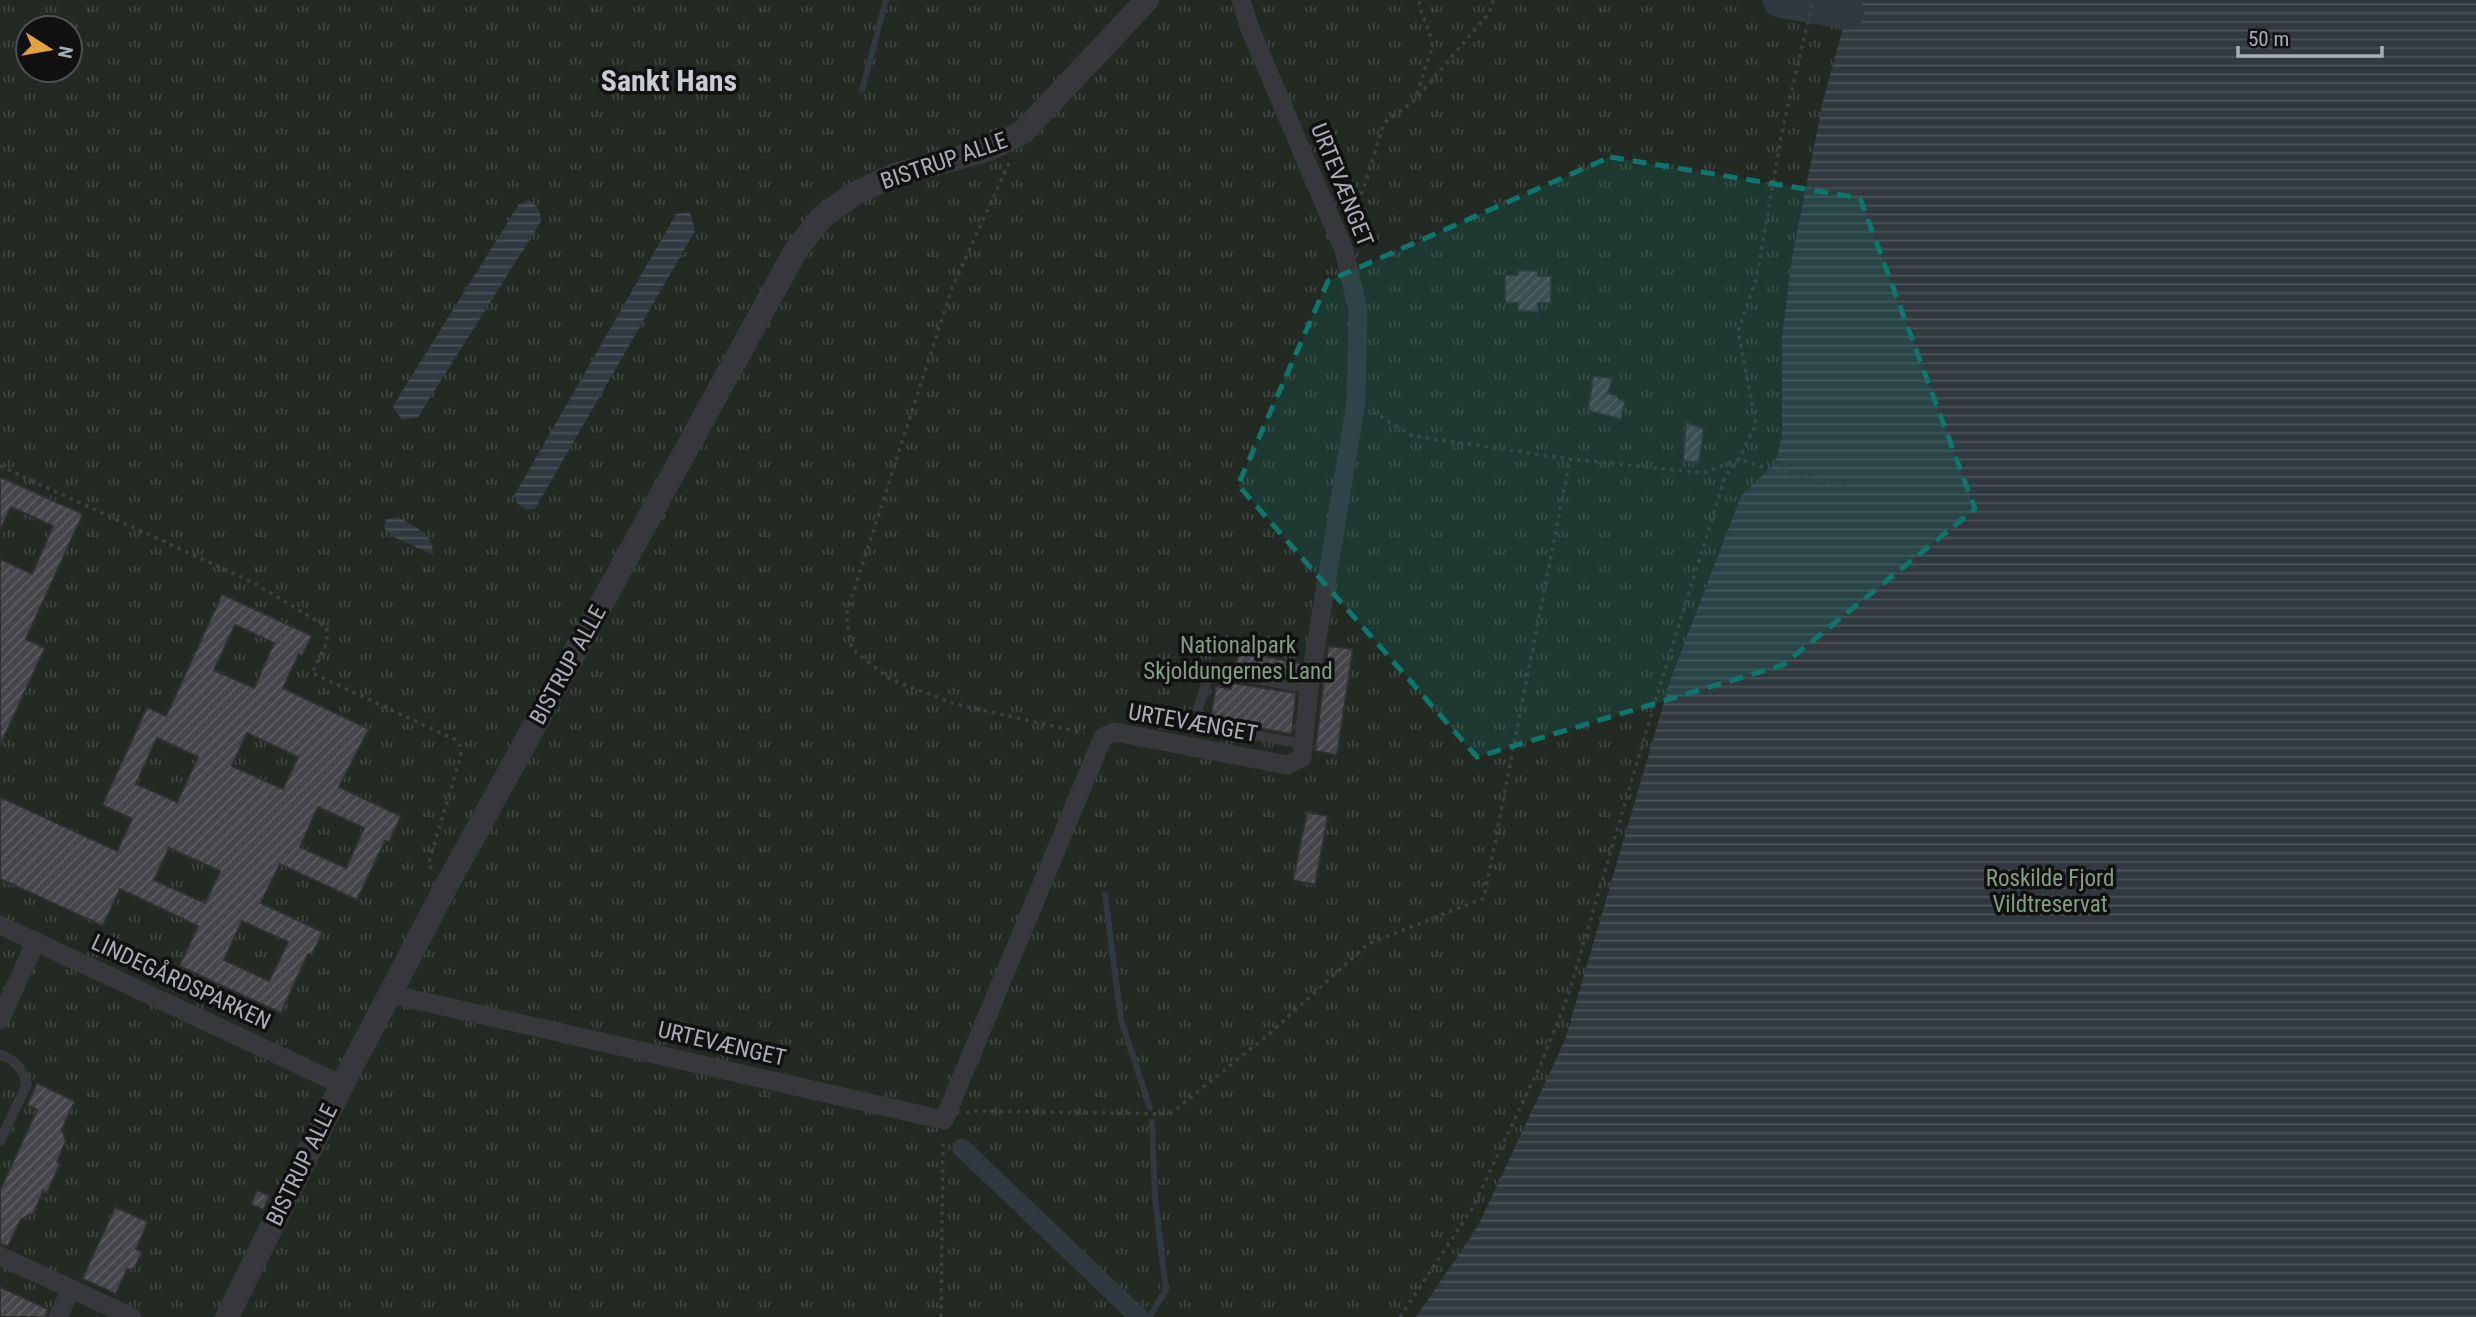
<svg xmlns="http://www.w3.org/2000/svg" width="2476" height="1317" font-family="'Roboto Condensed',sans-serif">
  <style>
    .park { fill: url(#park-tufts); fill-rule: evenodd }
    .water { fill: url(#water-rules) }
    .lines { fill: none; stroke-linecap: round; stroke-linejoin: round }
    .stream { stroke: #30393f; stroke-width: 6 }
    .canal { stroke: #30393f; stroke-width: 19 }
    .river { stroke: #30393f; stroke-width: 35 }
    .building { fill: url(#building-hatch); stroke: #303033; stroke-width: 2; fill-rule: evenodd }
    .path { stroke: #3d3f43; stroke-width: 3.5; stroke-dasharray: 3.5 5; stroke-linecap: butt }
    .service { stroke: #37383c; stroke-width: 10 }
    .minor { stroke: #37383c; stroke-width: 19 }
    .tertiary { stroke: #37383c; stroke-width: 24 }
    .marked { fill: #0f766e; fill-opacity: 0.2; stroke: #0f766e; stroke-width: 5; stroke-dasharray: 14 9; stroke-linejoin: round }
    .labels { text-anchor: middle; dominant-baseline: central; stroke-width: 7; stroke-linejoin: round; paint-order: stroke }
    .street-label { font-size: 23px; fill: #a9aeb6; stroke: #111112 }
    .park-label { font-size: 23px; fill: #82a081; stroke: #111112 }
    .district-label { font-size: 30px; font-weight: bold; fill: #c9cdd3; stroke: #111112 }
  </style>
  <defs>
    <pattern id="park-tufts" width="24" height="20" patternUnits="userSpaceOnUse" patternTransform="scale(1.75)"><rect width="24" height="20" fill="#222a23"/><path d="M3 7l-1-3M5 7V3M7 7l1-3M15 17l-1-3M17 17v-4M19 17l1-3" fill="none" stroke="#3f4641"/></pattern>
    <pattern id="water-rules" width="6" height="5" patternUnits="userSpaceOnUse" patternTransform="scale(1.75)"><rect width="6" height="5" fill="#30393f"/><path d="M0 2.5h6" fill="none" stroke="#4b5358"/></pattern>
    <pattern id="building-hatch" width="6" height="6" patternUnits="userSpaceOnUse" patternTransform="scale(1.75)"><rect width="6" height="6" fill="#45464a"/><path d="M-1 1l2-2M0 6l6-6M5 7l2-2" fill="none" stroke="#5d5e62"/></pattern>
  </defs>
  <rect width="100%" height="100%" fill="#161617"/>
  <!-- park -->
  <path class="park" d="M 0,0 L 2476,0 L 2476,1317 L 0,1317 ZM 28,28 L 70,28 L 70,70 L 28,70 Z"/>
  <!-- water -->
  <g class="water">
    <path d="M 1857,0 L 2476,0 L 2476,1317 L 1416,1317 L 1478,1226 L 1565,1040 L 1671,678 L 1741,496 L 1770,468 L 1777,457 L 1782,436 L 1782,337 L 1792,258 L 1823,101 L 1847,13 Z"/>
    <path d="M 529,200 L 537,207 L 542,220 L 418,417 L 402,420 L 393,407 L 401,393 L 519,204 Z"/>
    <path d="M 690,212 L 695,231 L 535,509 L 527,510 L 518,504 L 514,496 L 676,214 Z"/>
    <path d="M 398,517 C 414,527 434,533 433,555 L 394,537 L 384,528 L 386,519 Z"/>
  </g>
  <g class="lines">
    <!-- stream -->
    <g class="stream">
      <path d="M 862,90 L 886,0"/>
      <path d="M 1105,894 L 1121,1020 L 1150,1108"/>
      <path d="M 1149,1317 L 1166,1290 L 1155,1198 L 1152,1122"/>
    </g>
    <!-- canal -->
    <path class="canal" d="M 962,1148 L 1139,1317"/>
    <!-- river -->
    <path class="river" d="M 1780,0 L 1847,12"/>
  </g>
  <!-- building -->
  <g class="building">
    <path d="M 1518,270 L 1538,271 L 1538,276 L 1551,276 L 1551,303 L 1538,303 L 1538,312 L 1518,311 L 1518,303 L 1505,303 L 1505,275 L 1518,275 Z"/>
    <path d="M 1593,376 L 1613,378 L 1608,393 L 1618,396 L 1618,398 L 1625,402 L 1621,419 L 1588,411 Z"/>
    <path d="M 1686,422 L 1704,429 L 1699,463 L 1683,461 Z"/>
    <path d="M 0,477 L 83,514 L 26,639 L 45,648 L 0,746 L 0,559 L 32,574 L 53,526 L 11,507 L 0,530 Z"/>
    <path d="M 222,594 L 312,636 L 302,656 L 299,654 L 283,688 L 369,729 L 339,787 L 401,816 L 389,842 L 385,841 L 357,900 L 280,864 L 261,903 L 323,932 L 312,955 L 308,954 L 281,1013 L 179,966 L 198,926 L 120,889 L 103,926 L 0,879 L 0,797 L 117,851 L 132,819 L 102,805 L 147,707 L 166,716 ZM 235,625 L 274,643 L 254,688 L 214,670 ZM 247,733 L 298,757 L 283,789 L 232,766 ZM 157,738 L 198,757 L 177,802 L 136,784 ZM 318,807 L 364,828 L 346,868 L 300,847 ZM 169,848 L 220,871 L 205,903 L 154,880 ZM 242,921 L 288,942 L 269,981 L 224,960 Z"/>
    <path d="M 1328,646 L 1353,649 L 1337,755 L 1315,751 Z"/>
    <path d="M 1238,652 L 1301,663 L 1298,679 L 1235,668 Z"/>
    <path d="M 1232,683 L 1296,693 L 1292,734 L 1210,720 L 1216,686 L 1231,689 Z"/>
    <path d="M 1307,812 L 1328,816 L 1315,885 L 1293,880 Z"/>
    <path d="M 37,1083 L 75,1101 L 62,1129 L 66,1141 L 57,1162 L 60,1164 L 47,1193 L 43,1191 L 34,1213 L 21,1219 L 8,1246 L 0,1244 L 0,1190 L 37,1110 L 27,1105 Z"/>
    <path d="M 257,1190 L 270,1196 L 263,1210 L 251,1204 Z"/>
    <path d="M 115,1207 L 148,1222 L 136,1249 L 142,1252 L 134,1270 L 127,1269 L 116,1294 L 82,1279 Z"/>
    <path d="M 0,1287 L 48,1309 L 46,1317 L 0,1317 Z"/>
  </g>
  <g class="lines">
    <!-- path -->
    <g class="path">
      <path d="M 1417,94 L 1432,47 C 1432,30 1420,17 1419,0"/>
      <path d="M 1009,163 L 952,288 L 846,615 L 852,649 L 890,679 L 955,704 L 1084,733"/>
      <path d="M 1349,217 L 1363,190 L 1384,123 L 1415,100 L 1489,13 L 1493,0"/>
      <path d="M 1373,412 L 1413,436 L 1570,459 L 1703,473 L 1739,459 L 1760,466 L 1846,486"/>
      <path d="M 0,466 L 254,583 L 327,627 L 327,642 L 312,673 L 456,740 L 460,746 L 461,756 L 430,858 L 429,866 L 432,869"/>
      <path d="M 966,1113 L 975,1111 L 1170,1114 L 1268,1035 L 1368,944 L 1484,898 L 1570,459"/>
      <path d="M 941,1317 L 943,1139"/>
      <path d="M 1400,1317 L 1473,1207 L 1541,1064 L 1568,996 L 1655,702 L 1725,477 L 1739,459 L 1756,424 L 1738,331 L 1756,280 L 1783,127 L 1813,0"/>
    </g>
    <!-- service -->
    <g class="service">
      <path d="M 1304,744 L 1201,726 L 1198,708 L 1210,672 L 1309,688"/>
      <path d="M 0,1054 C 16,1061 22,1068 27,1084 L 0,1141"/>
    </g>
    <!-- minor -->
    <g class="minor">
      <path d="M 0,925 L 342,1085"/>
      <path d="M 390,994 L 944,1120 L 1103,737 L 1115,732 L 1287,765 L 1302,758 L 1309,688 L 1356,402 L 1358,310 L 1344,250 L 1250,29 L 1241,0"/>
      <path d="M 0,1020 L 36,941"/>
      <path d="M 0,1256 L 132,1317"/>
      <path d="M 58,1317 L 71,1289"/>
    </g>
    <!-- tertiary -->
    <path class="tertiary" d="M 227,1317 L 342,1085 L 449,881 L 796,250 L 822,217 L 854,194 L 894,175 L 987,150 L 1023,132 L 1147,0"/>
  </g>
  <!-- marked area -->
  <path class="marked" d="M 1610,157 L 1860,198 L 1975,509 L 1783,665 L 1477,757 L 1238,485 L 1328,281 Z"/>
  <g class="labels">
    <!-- street labels -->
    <g class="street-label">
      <text transform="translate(944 161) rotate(-19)">BISTRUP ALLE</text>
      <text transform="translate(1342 185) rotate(68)">URTEVÆNGET</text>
      <text transform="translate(568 665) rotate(-61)">BISTRUP ALLE</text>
      <text transform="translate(1193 723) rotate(10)">URTEVÆNGET</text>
      <text transform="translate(181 982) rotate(25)">LINDEGÅRDSPARKEN</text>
      <text transform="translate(722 1044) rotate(13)">URTEVÆNGET</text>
      <text transform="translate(302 1165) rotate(-64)">BISTRUP ALLE</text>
    </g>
    <!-- park labels -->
    <g class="park-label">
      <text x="1238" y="645">Nationalpark<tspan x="1238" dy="26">Skjoldungernes Land</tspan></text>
      <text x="2050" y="878">Roskilde Fjord<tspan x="2050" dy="26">Vildtreservat</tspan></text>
    </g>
    <!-- district labels -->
    <g class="district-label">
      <text x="669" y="80">Sankt Hans</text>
    </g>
  </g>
  <!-- north arrow -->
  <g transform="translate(49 49) rotate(101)"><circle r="33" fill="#111112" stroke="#4e5054" stroke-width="2"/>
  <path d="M0-5L12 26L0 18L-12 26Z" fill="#e4a141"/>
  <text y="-10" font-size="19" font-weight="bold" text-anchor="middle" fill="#a9aeb6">N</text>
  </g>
  <!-- scale -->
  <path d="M2238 46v10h144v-10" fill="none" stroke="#a9aeb6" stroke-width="3.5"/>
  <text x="2248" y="46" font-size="21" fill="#a9aeb6" stroke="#111112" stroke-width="5" paint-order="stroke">50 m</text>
</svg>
